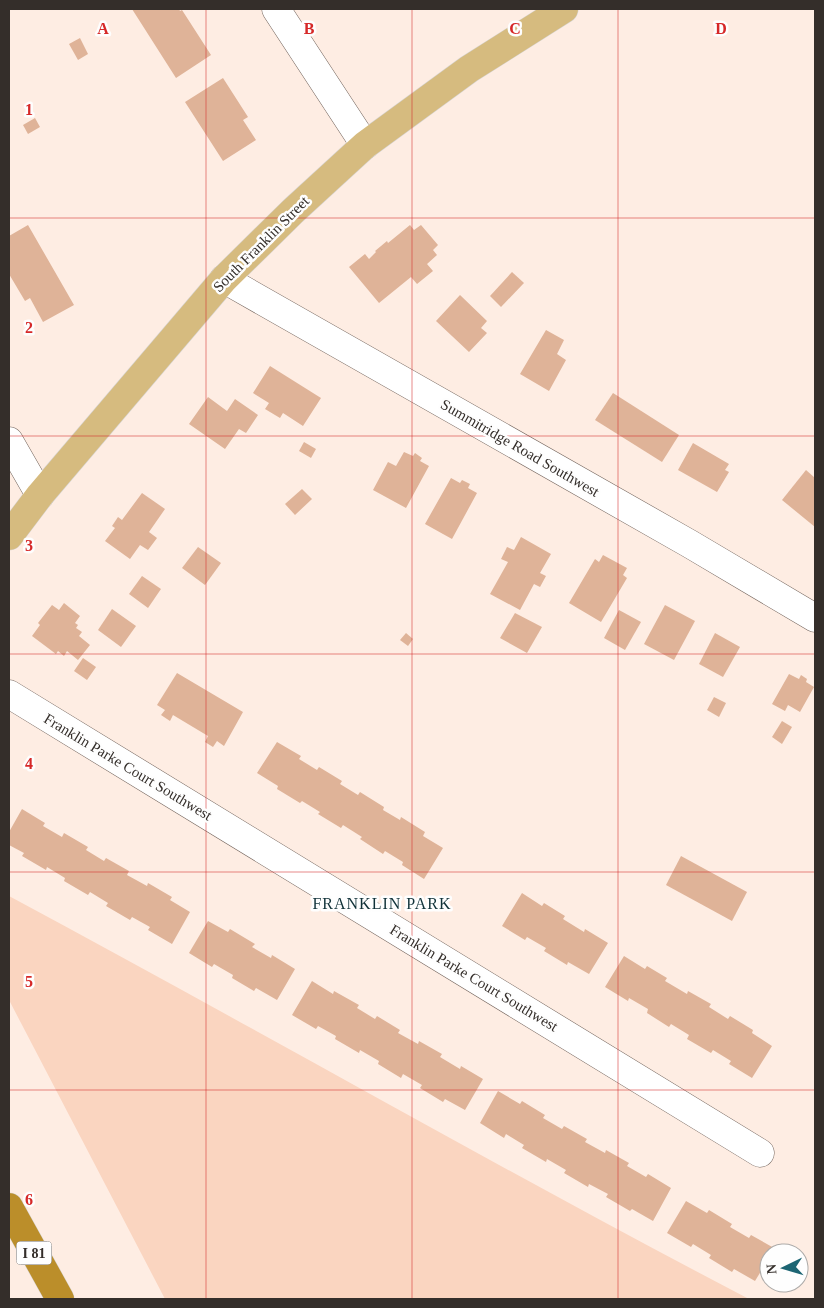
<svg xmlns="http://www.w3.org/2000/svg" width="824" height="1308" font-family="'Times New Roman',serif">
  <style>
    .green { fill: #fad5c0 }
    .building { fill: #dfb398 }
    .lines { fill: none; stroke-linecap: round; stroke-linejoin: round }
    .minor-casing { stroke: #72635b; stroke-width: 29 }
    .major-casing { stroke: #d6d5d4; stroke-width: 29 }
    .highway-casing { stroke: #d6d5d4; stroke-width: 29 }
    .minor { stroke: #fff; stroke-width: 28 }
    .major { stroke: #d6bb7f; stroke-width: 28 }
    .highway { stroke: #bb8e2a; stroke-width: 28 }
    .grid { fill: none; stroke: #d62828; stroke-width: 1; stroke-opacity: 0.55 }
    .labels { text-anchor: middle; dominant-baseline: central; stroke-width: 5; stroke-linejoin: round; paint-order: stroke }
    .shield { fill: #fefefe; stroke: #716c6a; stroke-width: 1 }
    .shield-label { font-size: 14px; font-weight: bold; fill: #342e2a }
    .street-label { font-size: 15px; fill: #342e2a; stroke: #fefefe }
    .neighbourhood-label { font-size: 16px; letter-spacing: 1px; fill: #103138; stroke: #fefefe }
    .grid-label { font-size: 16px; text-anchor: middle; font-weight: bold; fill: #d62828; stroke: #fefefe; stroke-width: 5; stroke-linejoin: round; paint-order: stroke }
  </style>
  <rect width="100%" height="100%" fill="#feede3"/>
  <!-- green -->
  <path class="green" d="M 9,896 C 257,1029 500,1169 749,1299 L 165,1299 L 9,1000 Z"/>
  <!-- building -->
  <g class="building">
    <path d="M 132,9 L 179,9 L 180,11 L 182,10 L 211,55 L 176,78 Z"/>
    <path d="M 80,38 L 88,54 L 78,60 L 69,44 Z"/>
    <path d="M 223,78 L 248,117 L 243,120 L 256,140 L 223,161 L 185,102 Z"/>
    <path d="M 35,118 L 40,127 L 28,134 L 23,125 Z"/>
    <path d="M 28,225 L 74,305 L 43,322 L 30,298 L 25,301 L 9,274 L 9,236 Z"/>
    <path d="M 410,225 L 414,230 L 421,225 L 438,245 L 433,250 L 437,255 L 427,264 L 433,271 L 417,284 L 411,277 L 379,303 L 349,267 L 365,254 L 369,259 L 376,252 L 375,251 L 387,241 L 388,243 Z"/>
    <path d="M 512,272 L 524,283 L 501,307 L 490,296 Z"/>
    <path d="M 460,295 L 487,321 L 481,328 L 487,333 L 469,352 L 436,321 Z"/>
    <path d="M 546,330 L 564,340 L 557,354 L 566,360 L 549,391 L 520,374 Z"/>
    <path d="M 270,366 L 321,398 L 303,426 L 283,413 L 280,418 L 265,409 L 269,403 L 253,393 Z"/>
    <path d="M 613,393 L 679,435 L 662,462 L 595,420 Z"/>
    <path d="M 208,397 L 227,411 L 235,399 L 258,415 L 246,433 L 239,429 L 225,449 L 189,424 Z"/>
    <path d="M 304,442 L 316,449 L 311,458 L 299,451 Z"/>
    <path d="M 693,443 L 729,464 L 725,470 L 729,472 L 717,492 L 678,470 Z"/>
    <path d="M 404,452 L 413,456 L 415,453 L 422,458 L 420,461 L 429,466 L 406,508 L 373,490 L 388,462 L 396,466 Z"/>
    <path d="M 806,470 L 815,478 L 815,527 L 782,500 Z"/>
    <path d="M 451,478 L 460,483 L 462,480 L 470,484 L 468,488 L 477,493 L 452,539 L 425,524 Z"/>
    <path d="M 302,489 L 312,499 L 295,515 L 285,504 Z"/>
    <path d="M 142,493 L 165,509 L 149,532 L 157,538 L 148,550 L 140,545 L 130,559 L 105,541 L 115,528 L 112,526 L 118,517 L 122,520 Z"/>
    <path d="M 521,537 L 551,554 L 540,573 L 546,576 L 540,587 L 534,584 L 520,610 L 490,594 L 508,562 L 501,559 L 507,547 L 514,550 Z"/>
    <path d="M 198,547 L 221,563 L 205,585 L 182,568 Z"/>
    <path d="M 603,555 L 627,568 L 623,575 L 627,578 L 601,622 L 569,603 L 595,559 L 599,562 Z"/>
    <path d="M 142,576 L 161,589 L 148,608 L 129,594 Z"/>
    <path d="M 64,603 L 80,616 L 75,623 L 78,625 L 76,628 L 82,632 L 79,636 L 90,645 L 78,660 L 67,651 L 64,656 L 58,651 L 56,654 L 32,636 L 40,625 L 38,623 L 52,605 L 59,610 Z"/>
    <path d="M 665,605 L 695,621 L 674,660 L 644,644 Z"/>
    <path d="M 112,609 L 136,626 L 121,647 L 98,630 Z"/>
    <path d="M 619,610 L 641,622 L 625,650 L 604,638 Z"/>
    <path d="M 515,613 L 542,627 L 527,653 L 500,638 Z"/>
    <path d="M 406,633 L 413,639 L 408,646 L 400,640 Z"/>
    <path d="M 715,633 L 740,647 L 723,677 L 699,664 Z"/>
    <path d="M 83,658 L 96,667 L 87,680 L 74,671 Z"/>
    <path d="M 177,673 L 243,712 L 224,746 L 217,741 L 213,747 L 205,742 L 208,736 L 173,715 L 170,721 L 161,715 L 165,710 L 157,705 Z"/>
    <path d="M 789,674 L 799,679 L 801,675 L 807,679 L 806,682 L 814,687 L 800,712 L 788,705 L 785,711 L 772,704 Z"/>
    <path d="M 714,697 L 726,703 L 719,717 L 707,710 Z"/>
    <path d="M 782,721 L 792,727 L 782,744 L 772,737 Z"/>
    <path d="M 277,742 L 301,756 L 299,759 L 317,770 L 319,767 L 342,781 L 340,784 L 358,795 L 360,792 L 384,807 L 383,810 L 400,820 L 401,817 L 425,832 L 423,836 L 443,848 L 424,879 L 402,865 L 403,862 L 385,851 L 383,854 L 360,839 L 362,837 L 343,825 L 341,828 L 318,814 L 320,812 L 302,801 L 300,803 L 277,789 L 278,786 L 257,773 Z"/>
    <path d="M 22,809 L 45,823 L 43,826 L 62,837 L 64,833 L 88,847 L 86,850 L 104,861 L 106,858 L 129,871 L 127,875 L 147,886 L 148,883 L 172,897 L 170,900 L 190,912 L 172,944 L 148,930 L 150,927 L 132,917 L 130,920 L 106,906 L 108,903 L 90,892 L 88,895 L 64,881 L 65,878 L 47,867 L 46,870 L 22,856 L 24,853 L 9,845 L 9,832 Z"/>
    <path d="M 681,856 L 747,892 L 732,921 L 666,885 Z"/>
    <path d="M 522,893 L 542,906 L 544,903 L 565,916 L 563,919 L 584,932 L 585,929 L 608,943 L 589,974 L 568,962 L 567,965 L 544,951 L 546,948 L 527,937 L 525,940 L 502,926 Z"/>
    <path d="M 208,921 L 228,932 L 230,929 L 255,944 L 252,947 L 271,958 L 272,955 L 295,969 L 277,1000 L 256,988 L 254,991 L 232,978 L 233,975 L 214,964 L 212,967 L 189,953 Z"/>
    <path d="M 624,956 L 645,969 L 647,966 L 667,978 L 665,981 L 687,994 L 688,991 L 711,1004 L 709,1007 L 728,1019 L 730,1016 L 753,1030 L 752,1033 L 772,1046 L 752,1078 L 729,1064 L 731,1061 L 713,1050 L 711,1053 L 687,1039 L 689,1035 L 671,1024 L 669,1027 L 647,1013 L 648,1009 L 629,998 L 628,1001 L 605,987 Z"/>
    <path d="M 312,981 L 333,994 L 334,991 L 359,1005 L 357,1008 L 375,1019 L 377,1016 L 400,1030 L 398,1033 L 418,1044 L 419,1041 L 442,1054 L 440,1057 L 460,1069 L 461,1066 L 483,1079 L 465,1110 L 445,1099 L 443,1102 L 420,1088 L 422,1085 L 403,1074 L 401,1078 L 378,1064 L 379,1061 L 360,1050 L 359,1053 L 335,1039 L 336,1036 L 318,1026 L 316,1029 L 292,1015 Z"/>
    <path d="M 498,1091 L 520,1104 L 522,1101 L 545,1115 L 543,1118 L 562,1129 L 564,1126 L 587,1139 L 585,1142 L 605,1153 L 606,1150 L 629,1163 L 627,1166 L 646,1177 L 648,1174 L 671,1188 L 653,1221 L 632,1209 L 630,1211 L 606,1197 L 608,1194 L 589,1184 L 588,1187 L 564,1173 L 566,1170 L 547,1159 L 546,1162 L 522,1148 L 524,1145 L 506,1134 L 504,1138 L 480,1123 Z"/>
    <path d="M 686,1201 L 707,1213 L 709,1210 L 732,1224 L 730,1227 L 749,1238 L 751,1235 L 774,1248 L 772,1253 L 769,1253 L 769,1258 L 755,1281 L 734,1269 L 732,1272 L 709,1258 L 711,1255 L 693,1244 L 691,1247 L 667,1233 Z"/>
  </g>
  <g class="lines">
    <defs>
      <g id="minor">
        <path d="M 276,9 L 365,145"/>
        <path d="M 224,279 L 690,544 L 815,618"/>
        <path d="M 9,441 L 40,495"/>
        <path d="M 9,694 L 760,1153"/>
      </g>
      <path id="major" d="M 9,536 L 40,495 L 224,279 L 293,211 L 365,145 L 469,69 L 564,9"/>
      <path id="highway" d="M 9,1207 L 60,1299"/>
    </defs>
    <!-- minor casing -->
    <use href="#minor" class="minor-casing"/>
    <!-- major casing -->
    <use href="#major" class="major-casing"/>
    <!-- highway casing -->
    <use href="#highway" class="highway-casing"/>
    <!-- minor -->
    <use href="#minor" class="minor"/>
    <!-- major -->
    <use href="#major" class="major"/>
    <!-- highway -->
    <use href="#highway" class="highway"/>
  </g>
  <!-- grid -->
  <path class="grid" d="M 206,9 L 206,1299M 412,9 L 412,1299M 618,9 L 618,1299M 9,218 L 815,218M 9,436 L 815,436M 9,654 L 815,654M 9,872 L 815,872M 9,1090 L 815,1090"/>
  <g class="labels">
    <!-- shield labels -->
    <rect class="shield" x="16.5" y="1241.5" width="35" height="23" rx="4"/>
    <g class="shield-label">
      <text x="34" y="1253">I 81</text>
    </g>
    <!-- street labels -->
    <g class="street-label">
      <text transform="translate(261 244) rotate(-45)">South Franklin Street</text>
      <text transform="translate(520 448) rotate(30)">Summitridge Road Southwest</text>
      <text transform="translate(128 767) rotate(31)">Franklin Parke Court Southwest</text>
      <text transform="translate(474 978) rotate(31)">Franklin Parke Court Southwest</text>
    </g>
    <!-- neighbourhood labels -->
    <g class="neighbourhood-label">
      <text x="382" y="903">FRANKLIN PARK</text>
    </g>
  </g>
  <g class="grid-label">
    <text x="103" y="34">A</text>
    <text x="309" y="34">B</text>
    <text x="515" y="34">C</text>
    <text x="721" y="34">D</text>
    <text x="29" y="115">1</text>
    <text x="29" y="333">2</text>
    <text x="29" y="551">3</text>
    <text x="29" y="769">4</text>
    <text x="29" y="987">5</text>
    <text x="29" y="1205">6</text>
  </g>
  <!-- border -->
  <rect width="824" height="1308" fill="none" stroke="#342e2a" stroke-width="20"/>
  <!-- north arrow -->
  <g transform="translate(784 1268) rotate(265)"><circle r="24" fill="#fefefe" stroke="#adaba9"/>
  <path d="M0-4L9 19L0 12L-9 19Z" fill="#1d6573"/>
  <text y="-8" font-size="14" font-weight="bold" text-anchor="middle" fill="#342e2a">N</text>
  </g>
</svg>
